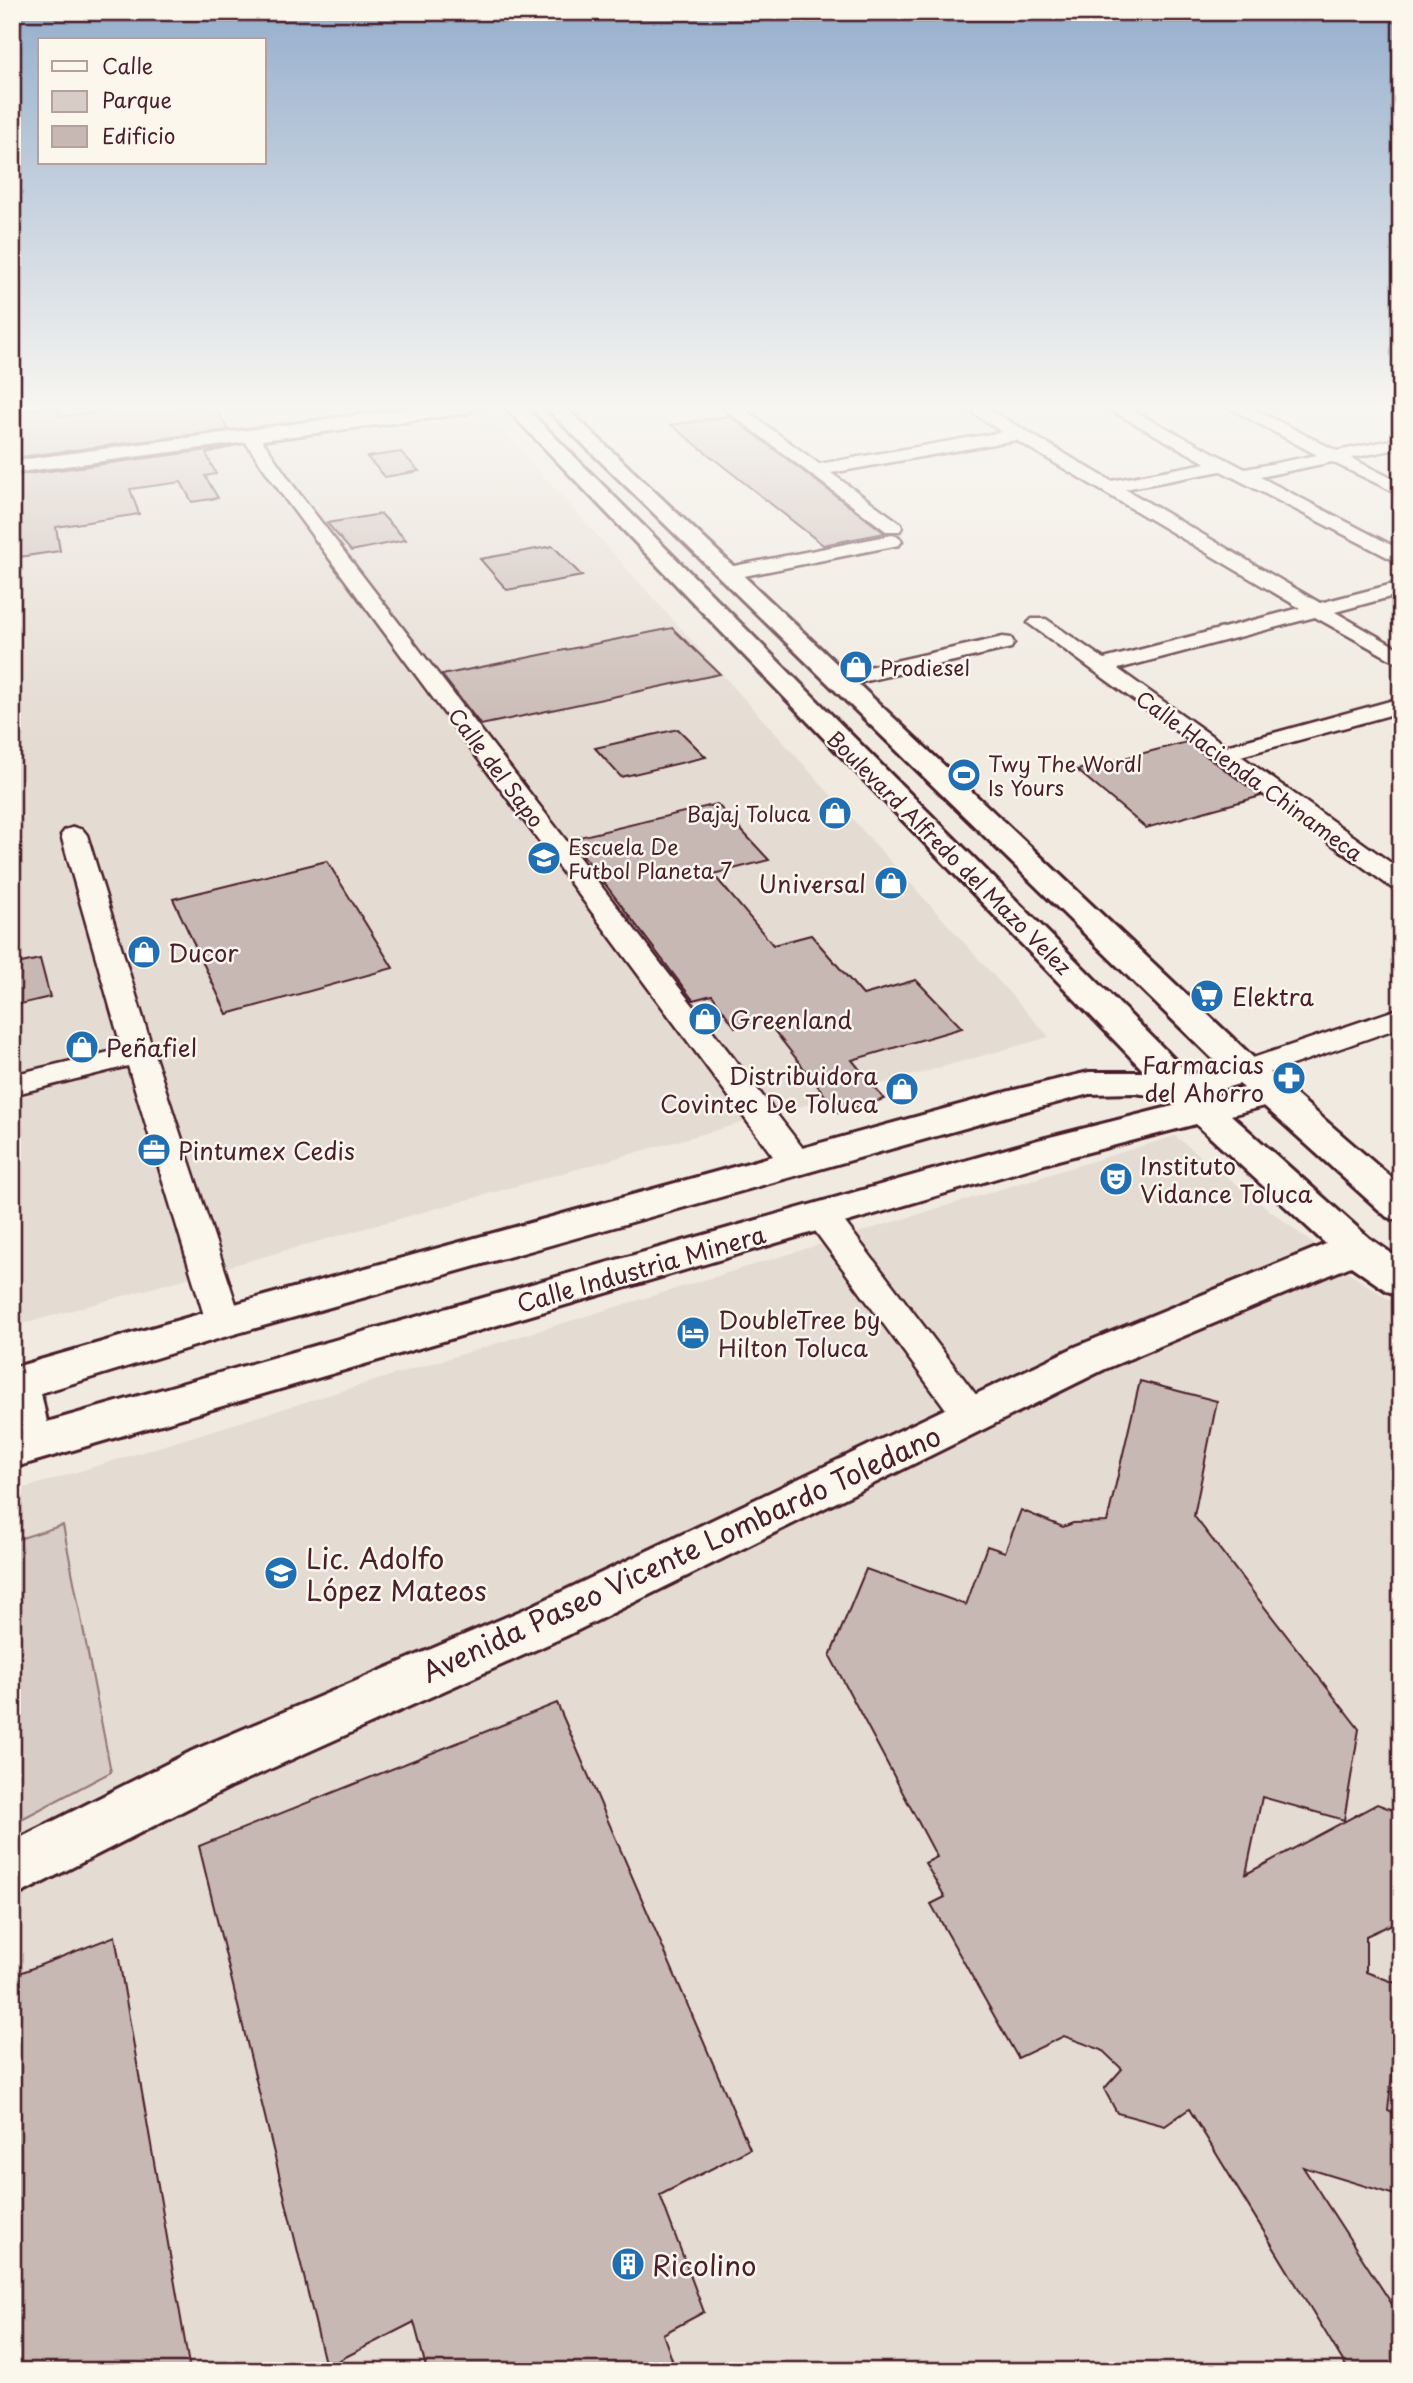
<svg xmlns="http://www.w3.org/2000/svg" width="1413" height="2383" font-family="'Playpen Sans',sans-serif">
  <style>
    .built { fill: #e4dbd2 }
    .green { fill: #d8ccc6; stroke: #917678; stroke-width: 2 }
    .building { fill: #c8b8b3; stroke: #4a1f2b; stroke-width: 2 }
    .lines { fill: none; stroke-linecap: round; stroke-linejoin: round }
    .minor-casing { stroke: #4a1f2b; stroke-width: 5 }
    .major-casing { stroke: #4a1f2b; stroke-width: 6 }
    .minor { fill: #fbf7ec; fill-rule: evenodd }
    .major { fill: #fbf7ec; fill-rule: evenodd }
    .labels { text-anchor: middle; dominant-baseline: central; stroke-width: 5; stroke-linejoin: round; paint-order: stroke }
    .far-poi-label { font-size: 21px; fill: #4a1f2b; stroke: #fbf7ec; text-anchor: start }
    .far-street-label { font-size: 21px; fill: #4a1f2b; stroke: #fbf7ec }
    .poi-label { font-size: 24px; fill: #4a1f2b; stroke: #fbf7ec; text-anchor: start }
    .street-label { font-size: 24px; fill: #4a1f2b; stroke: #fbf7ec }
    .near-street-label { font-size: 28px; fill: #4a1f2b; stroke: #fbf7ec }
    .near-poi-label { font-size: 28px; fill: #4a1f2b; stroke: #fbf7ec; text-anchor: start }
  </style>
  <rect width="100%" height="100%" fill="#f0eae0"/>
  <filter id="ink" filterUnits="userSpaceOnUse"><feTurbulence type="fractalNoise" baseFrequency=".0143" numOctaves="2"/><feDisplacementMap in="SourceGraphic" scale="14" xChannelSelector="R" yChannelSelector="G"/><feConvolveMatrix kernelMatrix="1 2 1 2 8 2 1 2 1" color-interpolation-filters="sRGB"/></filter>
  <g filter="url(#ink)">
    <!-- built -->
    <g class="built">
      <path d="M 12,407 L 481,407 L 1049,1037 L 12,1327 Z"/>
      <path d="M 1175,1136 L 1359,1280 L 1401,1307 L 1401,2371 L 12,2371 L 12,1492 Z"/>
    </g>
    <!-- green -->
    <path class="green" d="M 63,1525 L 111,1772 L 12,1824 L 12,1541 Z"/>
    <!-- building -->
    <g class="building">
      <path d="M 45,407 L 59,407 L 59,417 L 122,407 L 216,407 L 228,430 L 12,458 L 12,412 Z"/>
      <path d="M 729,416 L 742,425 L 885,533 L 823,545 L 671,425 Z"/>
      <path d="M 232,447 L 206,453 L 216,474 L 205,476 L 218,498 L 192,502 L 181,482 L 130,489 L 139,514 L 56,527 L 60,551 L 12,558 L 12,476 Z"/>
      <path d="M 401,452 L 419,471 L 385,477 L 367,457 Z"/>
      <path d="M 381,514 L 406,540 L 351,551 L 327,523 Z"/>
      <path d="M 553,546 L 582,576 L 507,590 L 480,559 Z"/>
      <path d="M 672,628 L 720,674 L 481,725 L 442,675 Z"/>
      <path d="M 678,729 L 706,757 L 621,777 L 595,748 Z"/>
      <path d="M 1187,742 L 1261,796 L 1146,828 L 1077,770 Z"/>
      <path d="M 717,804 L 769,860 L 713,874 L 773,945 L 811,935 L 863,995 L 916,980 L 962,1028 L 852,1060 L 884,1099 L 839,1113 L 765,1019 L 735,1027 L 712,995 L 693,1000 L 571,839 Z"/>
      <path d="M 327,861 L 393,968 L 227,1014 L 173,899 Z"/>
      <path d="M 40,959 L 50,997 L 12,1006 L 12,965 Z"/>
      <path d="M 1140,1381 L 1217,1401 L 1194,1516 L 1359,1729 L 1344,1820 L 1262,1797 L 1246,1874 L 1377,1804 L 1401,1813 L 1401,1920 L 1366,1936 L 1366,1972 L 1401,1985 L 1401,2057 L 1394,2054 L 1388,2111 L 1401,2117 L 1401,2197 L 1303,2167 L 1401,2318 L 1401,2371 L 1349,2371 L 1189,2109 L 1165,2126 L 1117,2113 L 1104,2089 L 1122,2069 L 1102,2050 L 1064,2036 L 1018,2058 L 931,1904 L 945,1897 L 925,1863 L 937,1857 L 830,1656 L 866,1569 L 966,1605 L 987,1546 L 1005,1552 L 1021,1510 L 1063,1527 L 1073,1523 L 1107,1522 Z"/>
      <path d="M 557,1703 L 750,2149 L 660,2195 L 704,2312 L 663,2334 L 676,2371 L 427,2371 L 414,2322 L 326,2367 L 199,1846 Z"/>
      <path d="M 115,1936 L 190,2371 L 12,2371 L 12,1976 Z"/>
    </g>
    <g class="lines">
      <defs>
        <g id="minor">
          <path d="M 722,407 L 741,407 L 819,464 L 1002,432 L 964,407 L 985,407 L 1111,481 L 1206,463 L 1105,407 L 1126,407 L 1245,469 L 1317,455 L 1228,407 L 1250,407 L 1337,451 L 1401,438 L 1401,448 L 1351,458 L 1401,483 L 1401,495 L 1332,462 L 1260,477 L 1401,550 L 1401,564 L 1221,471 L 1125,489 L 1320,603 L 1401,582 L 1401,594 L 1335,612 L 1401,650 L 1401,665 L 1315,617 L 1118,669 L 1226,746 L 1401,698 L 1401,712 L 1241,756 L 1401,870 L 1401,890 L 1392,888 L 1028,623 L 1032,619 L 1046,619 L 1104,659 L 1300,608 L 1016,440 L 831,473 L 900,523 L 902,527 L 900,531 L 886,531 Z"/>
          <path d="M 251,432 L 257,433 L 295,488 L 808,1155 L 812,1163 L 808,1171 L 796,1174 L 784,1171 L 283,496 L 242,437 Z"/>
          <path d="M 892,535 L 899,537 L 902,541 L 899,545 L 729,579 L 722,577 L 719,573 L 722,569 L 729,567 Z"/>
          <path d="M 1003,637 L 1011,638 L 1014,643 L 1011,648 L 840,687 L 832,685 L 829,680 L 832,675 Z"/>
          <path d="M 74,827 L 83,830 L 87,835 L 154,1054 L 242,1322 L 237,1331 L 224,1335 L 211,1331 L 206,1322 L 128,1066 L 12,1095 L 12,1075 L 122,1049 L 61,835 L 65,830 Z"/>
          <path d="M 1401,1008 L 1401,1027 L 1246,1081 L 1235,1078 L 1231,1071 L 1235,1064 Z"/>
          <path d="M 822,1204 L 834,1208 L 983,1404 L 989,1414 L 983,1424 L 970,1429 L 957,1424 L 810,1224 L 805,1216 L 810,1208 Z"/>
        </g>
        <g id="major">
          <path d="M 420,407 L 476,407 L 467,413 L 12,473 L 12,461 Z"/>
          <path d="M 505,407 L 525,407 L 1190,1075 L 1221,1067 L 545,407 L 565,407 L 1259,1063 L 1401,1186 L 1401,1221 L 1387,1217 L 1264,1106 L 1231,1115 L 1369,1238 L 1401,1260 L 1401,1296 L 1387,1291 L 1351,1266 L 1105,1369 L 566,1636 L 230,1787 L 12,1898 L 12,1842 L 192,1751 L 532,1606 L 1075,1347 L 1326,1244 L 1196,1124 L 1058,1160 L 12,1468 L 12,1368 L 224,1307 L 1010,1091 L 1089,1072 L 1145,1072 ZM 1239,1084 L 1244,1088 L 1211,1097 L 1208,1093 ZM 1135,1093 L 1170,1098 L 1177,1105 L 1038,1140 L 47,1422 L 41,1393 L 224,1337 L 1018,1113 L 1089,1094 Z"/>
        </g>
      </defs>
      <!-- minor casing -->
      <use href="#minor" class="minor-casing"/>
      <!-- major casing -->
      <use href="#major" class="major-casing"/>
      <!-- minor -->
      <use href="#minor" class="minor"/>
      <!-- major -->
      <use href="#major" class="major"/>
    </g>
  </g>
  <!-- sky -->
  <linearGradient id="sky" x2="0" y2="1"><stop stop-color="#95aecc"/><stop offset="0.55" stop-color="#f8f6f1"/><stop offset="1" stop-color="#f8f6f1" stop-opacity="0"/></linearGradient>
  <rect width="1413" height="741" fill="url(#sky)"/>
  <!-- icons -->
  <defs>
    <symbol id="shop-disc" viewBox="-11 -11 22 22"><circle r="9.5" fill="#1f6fb2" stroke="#fbf7ec"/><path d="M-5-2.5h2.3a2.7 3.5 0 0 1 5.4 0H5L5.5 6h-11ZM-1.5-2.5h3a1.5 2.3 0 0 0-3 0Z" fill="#fff"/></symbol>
    <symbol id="stadium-disc" viewBox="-11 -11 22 22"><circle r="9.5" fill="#1f6fb2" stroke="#fbf7ec"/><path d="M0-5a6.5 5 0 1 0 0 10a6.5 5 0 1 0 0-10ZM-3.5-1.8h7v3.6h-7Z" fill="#fff"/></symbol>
    <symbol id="school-disc" viewBox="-11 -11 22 22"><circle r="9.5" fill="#1f6fb2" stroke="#fbf7ec"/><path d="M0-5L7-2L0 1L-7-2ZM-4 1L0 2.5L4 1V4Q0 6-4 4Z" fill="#fff"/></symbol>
    <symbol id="supermarket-disc" viewBox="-11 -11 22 22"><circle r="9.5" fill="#1f6fb2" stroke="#fbf7ec"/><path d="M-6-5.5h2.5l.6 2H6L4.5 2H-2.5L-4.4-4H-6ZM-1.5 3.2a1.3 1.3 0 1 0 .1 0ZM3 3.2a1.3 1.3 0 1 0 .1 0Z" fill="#fff"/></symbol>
    <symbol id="pharmacy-disc" viewBox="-11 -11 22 22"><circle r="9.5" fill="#1f6fb2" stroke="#fbf7ec"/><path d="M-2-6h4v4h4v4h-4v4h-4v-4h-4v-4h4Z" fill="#fff"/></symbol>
    <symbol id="office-disc" viewBox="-11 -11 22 22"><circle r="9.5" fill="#1f6fb2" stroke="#fbf7ec"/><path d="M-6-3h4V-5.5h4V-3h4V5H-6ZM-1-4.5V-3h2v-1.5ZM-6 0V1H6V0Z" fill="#fff"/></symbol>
    <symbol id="theatre-disc" viewBox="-11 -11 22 22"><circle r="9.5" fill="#1f6fb2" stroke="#fbf7ec"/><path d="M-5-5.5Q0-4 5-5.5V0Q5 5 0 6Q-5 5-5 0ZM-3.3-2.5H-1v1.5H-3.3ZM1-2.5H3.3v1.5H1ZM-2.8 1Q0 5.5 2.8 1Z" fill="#fff"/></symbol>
    <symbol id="hotel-disc" viewBox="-11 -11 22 22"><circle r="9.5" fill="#1f6fb2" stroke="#fbf7ec"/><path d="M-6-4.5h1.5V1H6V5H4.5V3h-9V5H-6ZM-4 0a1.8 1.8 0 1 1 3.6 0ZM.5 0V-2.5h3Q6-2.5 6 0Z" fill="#fff"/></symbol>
    <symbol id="building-disc" viewBox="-11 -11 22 22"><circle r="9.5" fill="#1f6fb2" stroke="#fbf7ec"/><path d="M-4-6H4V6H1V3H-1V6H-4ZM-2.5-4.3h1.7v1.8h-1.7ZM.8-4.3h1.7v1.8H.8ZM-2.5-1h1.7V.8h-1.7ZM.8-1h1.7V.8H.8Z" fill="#fff"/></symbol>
  </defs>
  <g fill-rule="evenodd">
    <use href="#shop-disc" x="837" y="648" width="38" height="38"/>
    <use href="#stadium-disc" x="945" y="756" width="38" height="38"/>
    <use href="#shop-disc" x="816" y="794" width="38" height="38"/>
    <use href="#school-disc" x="525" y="839" width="38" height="38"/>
    <use href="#shop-disc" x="872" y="864" width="38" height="38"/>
    <use href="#shop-disc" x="125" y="933" width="38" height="38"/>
    <use href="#supermarket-disc" x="1188" y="977" width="38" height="38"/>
    <use href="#shop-disc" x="686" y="1000" width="38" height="38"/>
    <use href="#shop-disc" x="63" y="1028" width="38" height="38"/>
    <use href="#pharmacy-disc" x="1270" y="1059" width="38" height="38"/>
    <use href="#shop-disc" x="883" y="1070" width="38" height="38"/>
    <use href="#office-disc" x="135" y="1131" width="38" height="38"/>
    <use href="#theatre-disc" x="1097" y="1160" width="38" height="38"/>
    <use href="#hotel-disc" x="674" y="1314" width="38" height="38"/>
    <use href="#school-disc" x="262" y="1554" width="38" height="38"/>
    <use href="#building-disc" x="609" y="2245" width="38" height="38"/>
  </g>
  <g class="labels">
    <!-- far-poi labels -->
    <g class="far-poi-label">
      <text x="880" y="667">Prodiesel</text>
      <text x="988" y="763">Twy The Wordl<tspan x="988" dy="24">Is Yours</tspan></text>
      <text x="810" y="813" text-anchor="end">Bajaj Toluca</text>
      <text x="568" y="846">Escuela De<tspan x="568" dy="24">Futbol Planeta 7</tspan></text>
    </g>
    <!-- far-street labels -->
    <g class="far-street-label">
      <text transform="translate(497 767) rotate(53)">Calle del Sapo</text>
      <text transform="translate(1250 775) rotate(36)">Calle Hacienda Chinameca</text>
      <text transform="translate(950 852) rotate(45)">Boulevard Alfredo del Mazo Velez</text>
    </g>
    <!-- poi labels -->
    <g class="poi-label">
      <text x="866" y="883" text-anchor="end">Universal</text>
      <text x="168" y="952">Ducor</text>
      <text x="1232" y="996">Elektra</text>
      <text x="730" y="1019">Greenland</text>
      <text x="106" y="1047">Peñafiel</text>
      <text x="1264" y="1064" text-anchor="end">Farmacias<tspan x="1264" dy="28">del Ahorro</tspan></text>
      <text x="878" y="1075" text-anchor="end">Distribuidora<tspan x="878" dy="28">Covintec De Toluca</tspan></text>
      <text x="178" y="1150">Pintumex Cedis</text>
      <text x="1140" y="1165">Instituto<tspan x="1140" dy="28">Vidance Toluca</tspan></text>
      <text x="718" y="1319">DoubleTree by<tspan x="718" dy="28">Hilton Toluca</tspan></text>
    </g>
    <!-- street labels -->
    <g class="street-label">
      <text transform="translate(641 1268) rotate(-16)">Calle Industria Minera</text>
    </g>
    <!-- near-street labels -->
    <g class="near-street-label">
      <text transform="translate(681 1553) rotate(-25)">Avenida Paseo Vicente Lombardo Toledano</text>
    </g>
    <!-- near-poi labels -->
    <g class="near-poi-label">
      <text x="306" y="1557">Lic. Adolfo<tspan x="306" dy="32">López Mateos</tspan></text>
      <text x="652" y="2264">Ricolino</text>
    </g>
  </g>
  <!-- margin -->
  <rect width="1413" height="2383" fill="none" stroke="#fbf7ec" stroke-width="42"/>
  <rect x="21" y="21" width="1371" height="2341" fill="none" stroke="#4a1f2b" stroke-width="2.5" filter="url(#ink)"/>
  <!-- legend -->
  <rect x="38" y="38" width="228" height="126" fill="#fbf7ec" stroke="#b4a19f" stroke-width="2"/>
  <rect x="52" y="61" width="35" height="10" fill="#fbf7ec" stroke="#b4a19f" stroke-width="2"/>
  <text x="102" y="74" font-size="21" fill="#4a1f2b">Calle</text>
  <rect x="52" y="91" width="35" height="21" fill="#d8ccc6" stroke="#b4a19f" stroke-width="2"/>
  <text x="102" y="108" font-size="21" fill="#4a1f2b">Parque</text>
  <rect x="52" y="126" width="35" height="21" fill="#c8b8b3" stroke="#b4a19f" stroke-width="2"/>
  <text x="102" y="144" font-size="21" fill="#4a1f2b">Edificio</text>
</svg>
